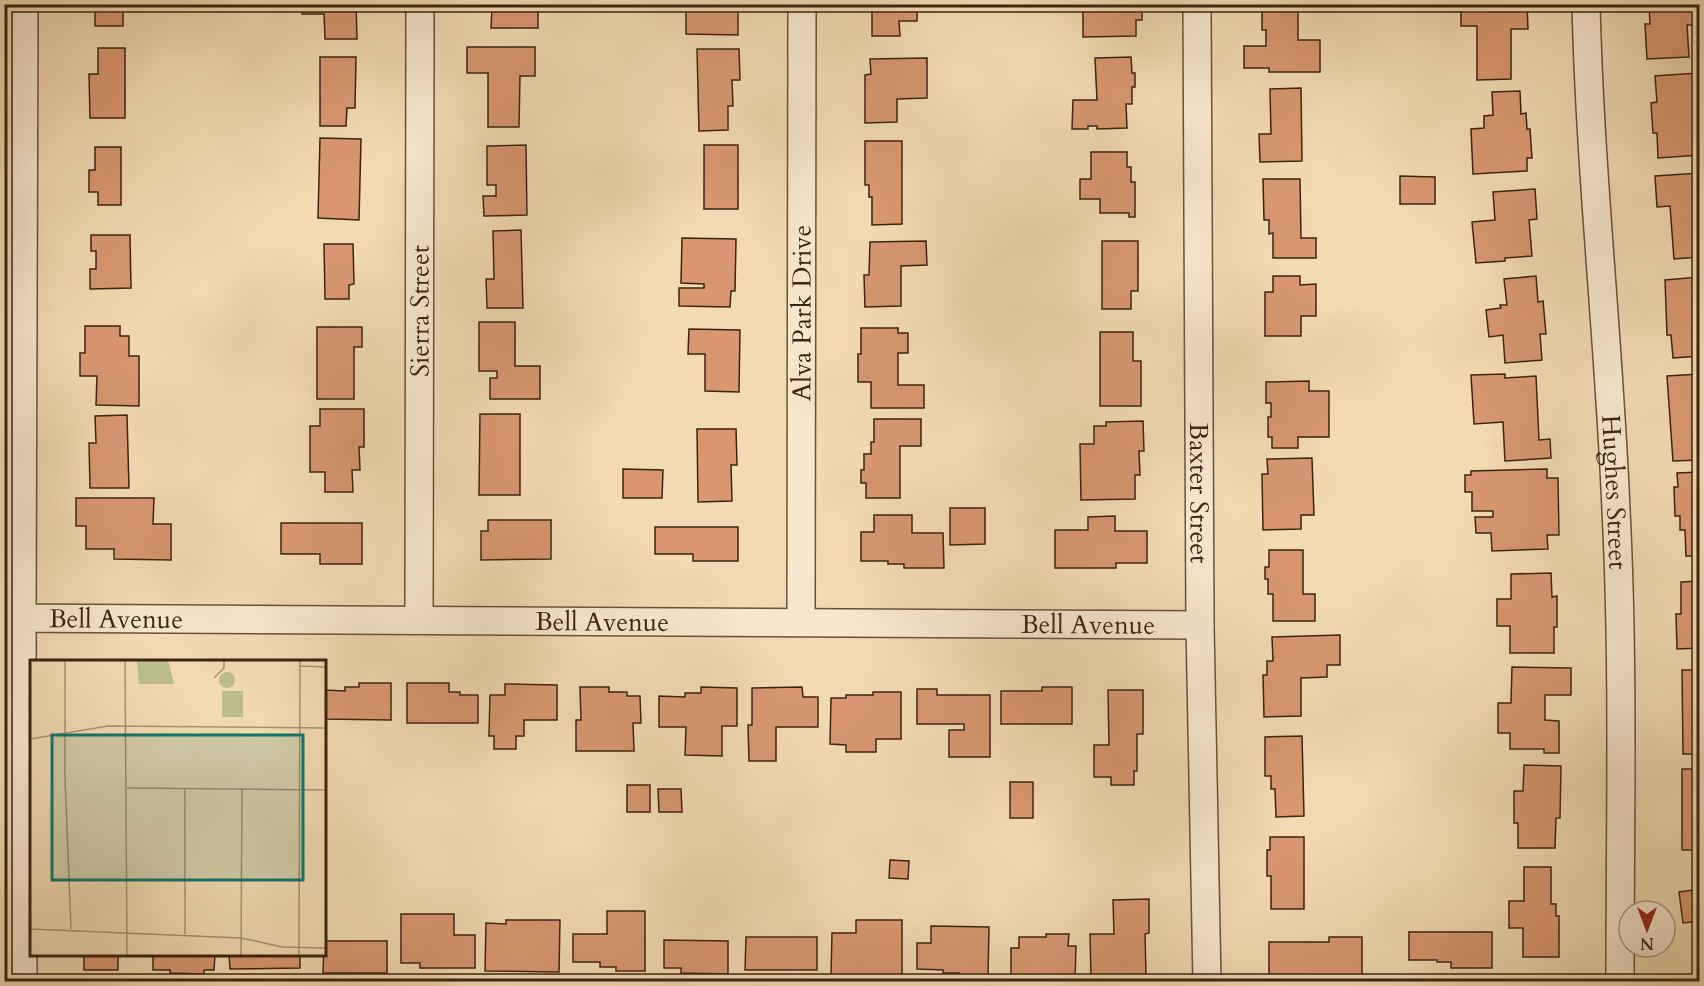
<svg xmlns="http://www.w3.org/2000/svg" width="1704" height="986" font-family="Cardo,serif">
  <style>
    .building { fill: #d89771; stroke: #3b2512; stroke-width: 1.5 }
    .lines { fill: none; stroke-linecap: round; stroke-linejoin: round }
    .minor-casing { stroke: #69523a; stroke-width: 30 }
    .minor { stroke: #f7e7cd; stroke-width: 27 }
    .labels { text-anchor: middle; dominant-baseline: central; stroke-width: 4.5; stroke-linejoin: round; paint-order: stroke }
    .street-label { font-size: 26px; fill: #3b2512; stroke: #f7e7cd }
    .inset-road { fill: none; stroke: #a99272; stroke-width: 1.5 }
    .view { fill: #0f766e; fill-opacity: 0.15; stroke: #0f766e; stroke-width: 3 }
    .inset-edge { fill: none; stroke: #3b2512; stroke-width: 3 }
  </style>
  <rect width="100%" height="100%" fill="#f2dab2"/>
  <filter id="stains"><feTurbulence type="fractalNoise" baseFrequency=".00333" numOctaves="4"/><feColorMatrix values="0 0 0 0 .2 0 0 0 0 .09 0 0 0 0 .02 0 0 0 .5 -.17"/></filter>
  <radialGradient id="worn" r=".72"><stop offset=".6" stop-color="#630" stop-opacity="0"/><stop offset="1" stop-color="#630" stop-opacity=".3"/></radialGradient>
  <!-- building -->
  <g class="building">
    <rect x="95" y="4" width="28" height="22"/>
    <path d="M 302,4 L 356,4 L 357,39 L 325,39 L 324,14 L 302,14 Z"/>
    <path d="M 486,4 L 538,4 L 538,28 L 491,28 L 492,8 L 486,8 Z"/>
    <path d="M 686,4 L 738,4 L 738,35 L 686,34 Z"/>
    <path d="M 869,4 L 917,4 L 917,21 L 899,21 L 900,36 L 872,36 L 872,9 L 869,9 Z"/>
    <path d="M 1083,4 L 1142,4 L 1142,20 L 1136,20 L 1136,36 L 1083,37 Z"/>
    <path d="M 1262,4 L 1298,4 L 1298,40 L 1320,40 L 1320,72 L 1269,72 L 1269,68 L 1244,68 L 1244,46 L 1266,46 L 1266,30 L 1262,30 Z"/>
    <path d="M 1476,4 L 1527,4 L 1528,29 L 1511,29 L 1511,79 L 1477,80 L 1477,26 L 1461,26 L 1461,11 L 1476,11 Z"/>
    <path d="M 1649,4 L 1700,4 L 1700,25 L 1687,25 L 1689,57 L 1647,59 L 1645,24 L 1650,24 Z"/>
    <path d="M 467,47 L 535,47 L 535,76 L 520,76 L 519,127 L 488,127 L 488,73 L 467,73 Z"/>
    <path d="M 98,48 L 125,48 L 125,118 L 90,118 L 89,74 L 98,74 Z"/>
    <path d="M 697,49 L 739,49 L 740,80 L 732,80 L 733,106 L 728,106 L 728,130 L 699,131 Z"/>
    <path d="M 320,57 L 356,57 L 355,108 L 347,108 L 346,126 L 320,126 Z"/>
    <path d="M 1131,57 L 1132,73 L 1135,73 L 1135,87 L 1132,87 L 1132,104 L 1126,104 L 1127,128 L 1097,129 L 1097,126 L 1088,126 L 1088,129 L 1072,129 L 1073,100 L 1097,100 L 1095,58 Z"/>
    <path d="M 927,58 L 927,98 L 897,99 L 897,122 L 865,123 L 865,75 L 871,74 L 870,59 Z"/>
    <path d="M 1697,73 L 1700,155 L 1658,158 L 1657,133 L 1653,133 L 1651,103 L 1657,102 L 1655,76 Z"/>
    <path d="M 1301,88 L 1302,161 L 1260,162 L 1259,134 L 1271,134 L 1270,89 Z"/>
    <path d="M 1520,91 L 1521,114 L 1526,113 L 1527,129 L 1530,129 L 1532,158 L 1527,158 L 1527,171 L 1473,174 L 1471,129 L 1484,128 L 1484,116 L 1493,115 L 1492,92 Z"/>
    <path d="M 320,138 L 361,139 L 359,220 L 318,218 Z"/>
    <path d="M 865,141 L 902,141 L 902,224 L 872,225 L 872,197 L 869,197 L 869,185 L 865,185 Z"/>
    <path d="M 526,145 L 527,215 L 484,216 L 483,196 L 496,196 L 496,185 L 487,185 L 487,146 Z"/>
    <rect x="704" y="145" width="34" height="64"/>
    <path d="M 95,147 L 121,147 L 121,205 L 98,205 L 98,192 L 89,192 L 89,170 L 95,170 Z"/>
    <path d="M 1091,152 L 1127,152 L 1127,167 L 1131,167 L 1131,182 L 1135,182 L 1135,217 L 1129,217 L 1129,213 L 1100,213 L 1100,199 L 1080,199 L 1080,179 L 1091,179 Z"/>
    <path d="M 1700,173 L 1700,257 L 1674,259 L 1670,206 L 1657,207 L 1655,176 Z"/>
    <path d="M 1400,176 L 1435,177 L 1435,204 L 1400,204 Z"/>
    <path d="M 1263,179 L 1300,179 L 1301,238 L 1316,238 L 1316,258 L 1273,258 L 1273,233 L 1269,234 L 1269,220 L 1264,220 Z"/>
    <path d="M 1535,189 L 1537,219 L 1529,220 L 1532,256 L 1505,258 L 1505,261 L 1476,263 L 1472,222 L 1495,220 L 1493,192 Z"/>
    <path d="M 521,230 L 523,308 L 487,308 L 486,279 L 494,279 L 493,231 Z"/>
    <path d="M 91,235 L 130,235 L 131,288 L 90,289 L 90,269 L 96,269 L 96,251 L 91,251 Z"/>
    <path d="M 682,238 L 736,239 L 735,291 L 731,291 L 730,307 L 679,306 L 679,288 L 704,288 L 704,284 L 681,283 Z"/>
    <path d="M 926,241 L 927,265 L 901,266 L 901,306 L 865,307 L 864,275 L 869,275 L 870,242 Z"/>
    <path d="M 1102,241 L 1138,241 L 1138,291 L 1131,291 L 1131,309 L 1102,309 Z"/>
    <path d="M 324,244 L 353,244 L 354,284 L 349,285 L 349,299 L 325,299 Z"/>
    <path d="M 1273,276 L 1300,276 L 1300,285 L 1316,284 L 1316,316 L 1301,316 L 1301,336 L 1265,336 L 1265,292 L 1273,292 Z"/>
    <path d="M 1536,276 L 1538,302 L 1543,301 L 1546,334 L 1540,334 L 1542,360 L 1505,363 L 1503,335 L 1489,337 L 1486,310 L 1501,308 L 1500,305 L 1507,305 L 1504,279 Z"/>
    <path d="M 1700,277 L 1700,356 L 1673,358 L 1671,335 L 1667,335 L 1665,280 Z"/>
    <path d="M 479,322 L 515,322 L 515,366 L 540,366 L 540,399 L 490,399 L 490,378 L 497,378 L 497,371 L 479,371 Z"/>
    <path d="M 85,326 L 120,326 L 120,336 L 129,336 L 129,356 L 139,356 L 139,406 L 96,405 L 97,376 L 80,376 L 80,353 L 85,353 Z"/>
    <path d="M 317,327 L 362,327 L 362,347 L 354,347 L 354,399 L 317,399 Z"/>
    <path d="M 861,328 L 898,328 L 898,333 L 908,333 L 908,353 L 898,353 L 898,385 L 924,385 L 924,408 L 871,408 L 871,382 L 858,382 L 858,354 L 861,354 Z"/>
    <path d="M 689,329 L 740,330 L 739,392 L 705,391 L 705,354 L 688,354 Z"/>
    <path d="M 1100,332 L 1133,332 L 1133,361 L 1141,361 L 1141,406 L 1100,406 Z"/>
    <path d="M 1505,374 L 1505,378 L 1536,376 L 1539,440 L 1550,439 L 1551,458 L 1505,461 L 1503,422 L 1474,424 L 1471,375 Z"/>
    <path d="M 1700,374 L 1700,460 L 1673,461 L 1667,376 Z"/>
    <path d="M 1309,381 L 1309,391 L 1329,391 L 1329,437 L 1298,437 L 1298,448 L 1272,448 L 1272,437 L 1268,437 L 1268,417 L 1271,417 L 1271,403 L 1266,403 L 1266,382 Z"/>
    <path d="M 320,409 L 364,409 L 364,447 L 359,447 L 360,470 L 352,470 L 353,492 L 325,492 L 325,472 L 310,472 L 310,426 L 320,426 Z"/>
    <path d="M 480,414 L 520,414 L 520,495 L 479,495 Z"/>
    <path d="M 127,415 L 129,488 L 90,488 L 89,443 L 96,443 L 95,416 Z"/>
    <path d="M 874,419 L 921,419 L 921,446 L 900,446 L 900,498 L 866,498 L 866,483 L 861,483 L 861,470 L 864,470 L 864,454 L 871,454 L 871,442 L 874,442 Z"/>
    <path d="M 1143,421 L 1144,451 L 1139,451 L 1140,475 L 1135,475 L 1135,499 L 1081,500 L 1080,444 L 1094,444 L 1094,426 L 1106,426 L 1106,422 Z"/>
    <path d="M 697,429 L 736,429 L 737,465 L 731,465 L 732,501 L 698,502 Z"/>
    <path d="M 1312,458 L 1314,515 L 1301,515 L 1301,529 L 1263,530 L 1262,474 L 1268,474 L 1267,459 Z"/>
    <path d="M 623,469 L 663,470 L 662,498 L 623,498 Z"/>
    <path d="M 1547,469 L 1547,478 L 1558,478 L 1559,535 L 1547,535 L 1548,549 L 1492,551 L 1491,533 L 1476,533 L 1475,517 L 1493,517 L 1493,511 L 1472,511 L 1472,492 L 1465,492 L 1465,475 L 1471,475 L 1471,471 Z"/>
    <path d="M 1700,472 L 1700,556 L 1686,556 L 1685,530 L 1680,530 L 1680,516 L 1675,516 L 1674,487 L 1678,487 L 1677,473 Z"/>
    <path d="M 76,498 L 154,498 L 153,524 L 171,524 L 171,560 L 114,559 L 114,549 L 86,549 L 86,526 L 76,526 Z"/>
    <path d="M 950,508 L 985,508 L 985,544 L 950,545 Z"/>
    <path d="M 874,515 L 912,515 L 912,533 L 943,533 L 944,568 L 904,568 L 904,564 L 888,564 L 888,561 L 861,561 L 861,532 L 874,532 Z"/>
    <path d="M 1115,516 L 1115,531 L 1147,531 L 1147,563 L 1116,563 L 1116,568 L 1055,568 L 1055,530 L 1088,530 L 1088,517 Z"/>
    <path d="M 488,520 L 551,520 L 551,559 L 481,560 L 481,531 L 488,531 Z"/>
    <path d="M 281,523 L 362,523 L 362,564 L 320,564 L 320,554 L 281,554 Z"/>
    <path d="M 655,527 L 738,527 L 738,561 L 693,561 L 693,554 L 655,554 Z"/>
    <path d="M 1269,550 L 1303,550 L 1303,594 L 1315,594 L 1315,621 L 1273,621 L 1273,594 L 1268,594 L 1268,579 L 1265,579 L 1265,567 L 1269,567 Z"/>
    <path d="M 1551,573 L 1552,597 L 1557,596 L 1557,627 L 1554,627 L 1554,653 L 1510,653 L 1510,626 L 1497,626 L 1497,599 L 1511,599 L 1511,574 Z"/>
    <path d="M 1700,581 L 1700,648 L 1677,649 L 1676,614 L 1681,614 L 1681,582 Z"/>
    <path d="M 1340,635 L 1340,665 L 1327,665 L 1327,677 L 1301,678 L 1301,716 L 1264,717 L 1263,675 L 1267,675 L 1267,661 L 1273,661 L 1272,637 Z"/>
    <path d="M 1512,667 L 1571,668 L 1571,695 L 1545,695 L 1545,720 L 1559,721 L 1559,753 L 1544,753 L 1544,749 L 1510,749 L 1510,733 L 1498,733 L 1498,703 L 1511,703 Z"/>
    <path d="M 1682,670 L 1700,670 L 1700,754 L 1683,754 Z"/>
    <path d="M 359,683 L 391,683 L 391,720 L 324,719 L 324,690 L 345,691 L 345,687 L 359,687 Z"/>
    <path d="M 407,683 L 449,683 L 449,692 L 460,692 L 460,695 L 478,695 L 478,723 L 407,723 Z"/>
    <path d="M 505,684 L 557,685 L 557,720 L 524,720 L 524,736 L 516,736 L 516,749 L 494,749 L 494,736 L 489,736 L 490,695 L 505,695 Z"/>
    <path d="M 580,687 L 609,687 L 609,692 L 627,692 L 627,696 L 640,696 L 641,723 L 633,723 L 634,751 L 576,751 L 576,720 L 581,720 Z"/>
    <path d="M 701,687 L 737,688 L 737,726 L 722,726 L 722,756 L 685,755 L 686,727 L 659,727 L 659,696 L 685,697 L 685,693 L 701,693 Z"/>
    <path d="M 802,687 L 803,697 L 818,697 L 818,727 L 776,727 L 776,761 L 749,761 L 748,725 L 752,725 L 752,688 Z"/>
    <path d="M 1042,687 L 1072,687 L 1072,724 L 1001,724 L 1001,691 L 1042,691 Z"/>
    <path d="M 917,689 L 937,689 L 937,695 L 990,695 L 990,757 L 949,757 L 949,730 L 964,730 L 964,724 L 917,724 Z"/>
    <path d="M 1108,690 L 1143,690 L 1143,734 L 1137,734 L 1137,771 L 1134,771 L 1134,785 L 1111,785 L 1111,777 L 1094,777 L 1094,745 L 1109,745 Z"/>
    <path d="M 873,692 L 901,692 L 901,739 L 876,739 L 876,752 L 846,752 L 846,745 L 830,744 L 831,698 L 846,698 L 846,695 L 873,695 Z"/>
    <path d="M 1302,736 L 1304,816 L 1276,817 L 1275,789 L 1271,789 L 1271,776 L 1265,776 L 1265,737 Z"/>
    <path d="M 1524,765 L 1561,766 L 1560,818 L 1556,818 L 1555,848 L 1518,848 L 1518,823 L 1514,823 L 1514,791 L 1523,791 Z"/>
    <rect x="1682" y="769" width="18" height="81"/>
    <rect x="1010" y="782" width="23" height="36"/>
    <rect x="627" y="785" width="23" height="27"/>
    <path d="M 658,789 L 681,789 L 682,812 L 659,812 Z"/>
    <path d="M 1270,837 L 1304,837 L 1304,909 L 1271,909 L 1271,876 L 1267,876 L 1267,850 L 1270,850 Z"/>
    <path d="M 890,860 L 909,861 L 908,879 L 889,878 Z"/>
    <path d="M 1524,867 L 1551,867 L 1551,904 L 1556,904 L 1556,916 L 1559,916 L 1559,957 L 1523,957 L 1523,928 L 1509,928 L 1509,901 L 1524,901 Z"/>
    <path d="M 1700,889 L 1700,921 L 1683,923 L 1679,892 Z"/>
    <path d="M 1149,899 L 1149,933 L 1145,934 L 1146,976 L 1091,978 L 1090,934 L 1114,934 L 1113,900 Z"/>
    <path d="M 607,911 L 645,911 L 645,971 L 616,971 L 616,967 L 600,967 L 600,962 L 573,962 L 573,934 L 607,934 Z"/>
    <path d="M 401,914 L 454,914 L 454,935 L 475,935 L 475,968 L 420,968 L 420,963 L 401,963 Z"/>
    <path d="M 506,920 L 560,920 L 559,972 L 485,971 L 486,923 L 506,924 Z"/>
    <path d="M 856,920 L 902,920 L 902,976 L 831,975 L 832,933 L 856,933 Z"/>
    <path d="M 931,926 L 989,927 L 988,977 L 959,976 L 959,973 L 943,973 L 943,970 L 917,969 L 917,943 L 931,943 Z"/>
    <path d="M 1409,932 L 1492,932 L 1492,968 L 1451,968 L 1451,962 L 1437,962 L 1437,960 L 1409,960 Z"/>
    <path d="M 1046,934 L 1069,934 L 1068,946 L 1076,946 L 1075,981 L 1028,980 L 1028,976 L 1011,976 L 1011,948 L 1019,948 L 1019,937 L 1046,937 Z"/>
    <path d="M 746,937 L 817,937 L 817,970 L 745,970 Z"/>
    <path d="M 1329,937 L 1362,937 L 1362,975 L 1310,975 L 1310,980 L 1281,980 L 1281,976 L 1269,976 L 1269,942 L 1329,942 Z"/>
    <path d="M 664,940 L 728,941 L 728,974 L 681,973 L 681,968 L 664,968 Z"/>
    <path d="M 324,941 L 387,941 L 387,973 L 323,973 Z"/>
    <rect x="84" y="954" width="34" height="16"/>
    <path d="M 153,954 L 215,954 L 214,970 L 204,970 L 204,974 L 170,973 L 170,970 L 153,970 Z"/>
    <path d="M 229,954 L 300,954 L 300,968 L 230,969 Z"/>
  </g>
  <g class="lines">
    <defs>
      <g id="minor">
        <path id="s1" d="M 1197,4 L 1200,625 L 1207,982"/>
        <path id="s2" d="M 1586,4 C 1590,173 1609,341 1616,510 C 1624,667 1620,824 1620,982"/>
        <path id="s3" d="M 4,618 L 1200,625"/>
        <path id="s4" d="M 419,619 L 420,4"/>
        <path id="s5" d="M 801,622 L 802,4"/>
        <path d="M 23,982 L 22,618 L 24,4"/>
      </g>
    </defs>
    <!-- minor casing -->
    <use href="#minor" class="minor-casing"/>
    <!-- minor -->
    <use href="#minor" class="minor"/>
  </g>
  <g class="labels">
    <!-- street labels -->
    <g class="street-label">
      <text stroke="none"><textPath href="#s4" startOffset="308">Sierra Street</textPath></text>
      <text stroke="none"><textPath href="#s5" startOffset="309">Alva Park Drive</textPath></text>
      <text stroke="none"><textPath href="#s1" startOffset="489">Baxter Street</textPath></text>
      <text stroke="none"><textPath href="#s2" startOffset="489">Hughes Street</textPath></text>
      <text stroke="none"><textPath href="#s3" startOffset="112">Bell Avenue</textPath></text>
      <text stroke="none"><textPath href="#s3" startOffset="598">Bell Avenue</textPath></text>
      <text stroke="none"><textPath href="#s3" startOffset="1084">Bell Avenue</textPath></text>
    </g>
  </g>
  <!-- overview -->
  <g transform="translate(30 660)">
    <rect width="296" height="296" fill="#f2dab2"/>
    <path d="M 107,0 L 138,0 L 144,24 L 109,24 ZM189 20a8 8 0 1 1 16 0a8 8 0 1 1-16 0ZM 192,31 L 213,31 L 213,57 L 192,57 Z" fill="#bcbf8c"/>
    <path class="inset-road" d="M 35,0 L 35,118 L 41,269M 95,0 L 97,295M 270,6 L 296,7M 184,18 L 194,8 L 194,0M 0,79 L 78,66 L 296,68M 97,128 L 296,130M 0,269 L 211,278 L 252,287 L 296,288M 155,274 L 155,129M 211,295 L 212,129M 269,295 L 270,0"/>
    <path class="view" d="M 22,75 L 273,75 L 273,220 L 22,220 Z"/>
    <rect width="296" height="296" class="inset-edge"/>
  </g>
  <!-- margin -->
  <rect width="1704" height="986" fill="none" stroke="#f2dab2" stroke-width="24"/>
  <rect x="6" y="6" width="1692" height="974" fill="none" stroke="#3b2512" stroke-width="3"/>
  <rect x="12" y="12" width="1680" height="962" fill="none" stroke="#3b2512" stroke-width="1.5"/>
  <!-- north arrow -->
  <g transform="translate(1647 929) rotate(180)"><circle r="28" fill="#f7e7cd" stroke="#ac9982" stroke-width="1.5"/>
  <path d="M0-4.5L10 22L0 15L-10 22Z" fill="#8f2418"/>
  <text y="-9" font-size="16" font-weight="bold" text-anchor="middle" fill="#3b2512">N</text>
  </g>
  <rect width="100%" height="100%" filter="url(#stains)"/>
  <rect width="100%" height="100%" fill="url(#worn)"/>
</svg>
